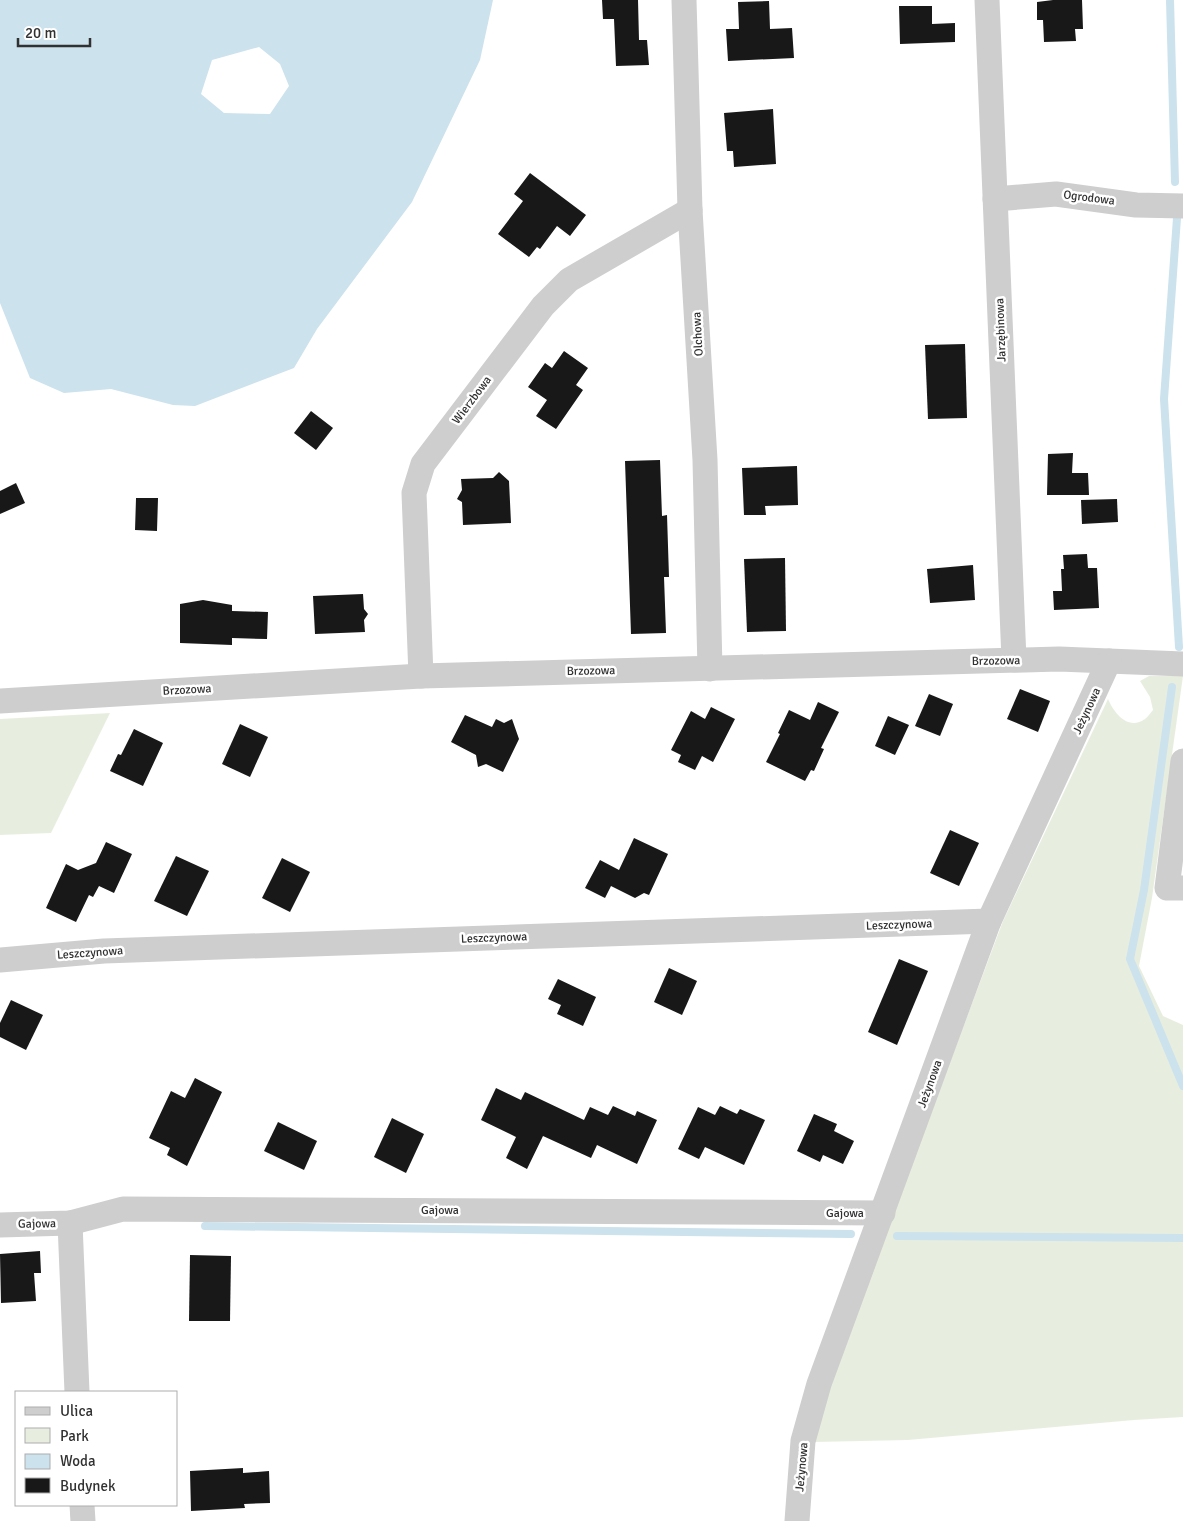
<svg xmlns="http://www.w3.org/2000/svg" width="1183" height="1521" font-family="Signika,sans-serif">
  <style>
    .green { fill: #e8eedf }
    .water { fill: #cce2ed; fill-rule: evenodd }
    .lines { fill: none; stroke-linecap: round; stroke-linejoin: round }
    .stream { stroke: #cce2ed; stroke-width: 8 }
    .building { fill: #181818 }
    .minor { stroke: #cecece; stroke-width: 25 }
    .labels { text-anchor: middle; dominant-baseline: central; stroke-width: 5; stroke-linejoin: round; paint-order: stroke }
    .street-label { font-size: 12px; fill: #313131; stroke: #fff }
  </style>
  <rect width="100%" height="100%" fill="#fff"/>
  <!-- green -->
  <g class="green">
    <path d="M 1149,676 L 1183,676 L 1152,898 L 1139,966 L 1163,1016 L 1183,1025 L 1183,1417 L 1134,1420 L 908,1440 L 815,1442 L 837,1363 L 1003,921 L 1108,699 C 1114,713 1128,731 1145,719 C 1148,717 1151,712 1153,710 L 1150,697 L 1140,681 Z"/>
    <path d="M 110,713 L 51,833 L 0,835 L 0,719 Z"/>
  </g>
  <!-- water -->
  <path class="water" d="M 0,0 L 493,0 L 480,60 L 412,202 L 317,329 L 294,368 L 195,406 L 173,405 L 111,389 L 64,393 L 30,378 L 0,303 ZM 259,47 L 280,64 L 289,86 L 270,114 L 224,113 L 201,94 L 212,60 Z"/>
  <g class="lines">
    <!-- stream -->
    <g class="stream">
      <path d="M 1170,0 L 1175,182"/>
      <path d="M 1177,218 L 1164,399 L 1179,647"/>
      <path d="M 1172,687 L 1144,890 L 1130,959 L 1183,1086"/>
      <path d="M 205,1226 L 851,1234"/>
      <path d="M 897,1236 L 1183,1238"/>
    </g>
  </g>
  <!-- building -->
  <g class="building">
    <path d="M 602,0 L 638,0 L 639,40 L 647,40 L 649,65 L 616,66 L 614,19 L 603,19 Z"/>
    <path d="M 1053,0 L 1082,0 L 1083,29 L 1075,29 L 1076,41 L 1044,42 L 1043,20 L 1037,20 L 1037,2 Z"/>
    <path d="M 769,1 L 770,29 L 792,28 L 794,58 L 728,61 L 726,29 L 739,29 L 738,2 Z"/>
    <path d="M 899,6 L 932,6 L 932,24 L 955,23 L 955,42 L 900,44 Z"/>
    <path d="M 773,109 L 776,164 L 734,167 L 733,151 L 727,151 L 724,113 Z"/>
    <path d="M 530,173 L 586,215 L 570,236 L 557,226 L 540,249 L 537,247 L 529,257 L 498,234 L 523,201 L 514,194 Z"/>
    <path d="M 965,344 L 967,418 L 928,419 L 925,345 Z"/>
    <path d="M 564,351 L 588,368 L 576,385 L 583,390 L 556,429 L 536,416 L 547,400 L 528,387 L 545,363 L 552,368 Z"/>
    <path d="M 311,411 L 333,428 L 316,450 L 294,433 Z"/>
    <path d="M 1073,453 L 1072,473 L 1088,473 L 1089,495 L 1047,495 L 1048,454 Z"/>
    <path d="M 660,460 L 662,516 L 667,515 L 669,577 L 664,577 L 666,633 L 631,634 L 625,461 Z"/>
    <path d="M 797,466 L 798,505 L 765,506 L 766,515 L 744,515 L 742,468 Z"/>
    <path d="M 499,472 L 509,481 L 511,523 L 463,525 L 462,502 L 457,499 L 462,490 L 461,479 L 493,478 Z"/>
    <path d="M 16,483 L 25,503 L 0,514 L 0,491 Z"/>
    <path d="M 136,498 L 158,498 L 157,531 L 135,530 Z"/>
    <path d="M 1117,499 L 1118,522 L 1082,524 L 1081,500 Z"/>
    <path d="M 1087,554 L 1088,568 L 1097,568 L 1099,608 L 1054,610 L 1053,591 L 1062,591 L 1061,569 L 1064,569 L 1063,555 Z"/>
    <path d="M 785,558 L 786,631 L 747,632 L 744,559 Z"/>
    <path d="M 973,565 L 975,600 L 930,603 L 927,569 Z"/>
    <path d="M 363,594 L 364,609 L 368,614 L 364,620 L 365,632 L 315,634 L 313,596 Z"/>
    <path d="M 203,600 L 232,605 L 232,611 L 268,612 L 267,639 L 232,638 L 232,645 L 180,643 L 180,604 Z"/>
    <path d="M 1020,689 L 1050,701 L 1038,732 L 1007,719 Z"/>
    <path d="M 929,694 L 953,704 L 940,736 L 915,726 Z"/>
    <path d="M 818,702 L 839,712 L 821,748 L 824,749 L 814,771 L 811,770 L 805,781 L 766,762 L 780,734 L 778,733 L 789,710 L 810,720 Z"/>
    <path d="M 711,707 L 735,719 L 713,762 L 702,756 L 695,770 L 678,762 L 681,755 L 671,750 L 691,711 L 705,719 Z"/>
    <path d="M 465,715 L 492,727 L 496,719 L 504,723 L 512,719 L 519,739 L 503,772 L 486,764 L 478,767 L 476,755 L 451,742 Z"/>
    <path d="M 888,716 L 909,725 L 895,755 L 875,746 Z"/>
    <path d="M 240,724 L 268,737 L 250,777 L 222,764 Z"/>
    <path d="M 134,729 L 163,743 L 143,786 L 110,771 L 118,754 L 121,755 Z"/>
    <path d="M 950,830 L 979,843 L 959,886 L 930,873 Z"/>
    <path d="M 634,838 L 668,854 L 649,895 L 644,893 L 635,898 L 611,886 L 605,898 L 585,888 L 600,860 L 619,870 Z"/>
    <path d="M 106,842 L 132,854 L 114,893 L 99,886 L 93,897 L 89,895 L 76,922 L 46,908 L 66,864 L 78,870 L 96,863 Z"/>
    <path d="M 176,856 L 209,871 L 187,916 L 154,901 Z"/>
    <path d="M 282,858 L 310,872 L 290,912 L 262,898 Z"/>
    <path d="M 899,959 L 928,971 L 897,1045 L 868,1032 Z"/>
    <path d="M 669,968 L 697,981 L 682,1015 L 654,1002 Z"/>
    <path d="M 558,979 L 596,997 L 583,1026 L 557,1014 L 561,1005 L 548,999 Z"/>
    <path d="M 11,1000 L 43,1015 L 26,1050 L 0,1037 L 0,1023 Z"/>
    <path d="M 195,1078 L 222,1092 L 187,1166 L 167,1155 L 170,1148 L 149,1138 L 171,1091 L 185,1098 Z"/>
    <path d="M 496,1088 L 521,1100 L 525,1092 L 584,1120 L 590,1107 L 608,1115 L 613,1106 L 635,1116 L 637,1111 L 657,1120 L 637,1164 L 597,1145 L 591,1158 L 543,1136 L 527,1169 L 506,1158 L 516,1137 L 481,1120 Z"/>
    <path d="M 720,1106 L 737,1114 L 740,1109 L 765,1120 L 744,1165 L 705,1147 L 699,1159 L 678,1149 L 698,1107 L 715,1115 Z"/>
    <path d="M 814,1114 L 837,1124 L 834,1131 L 854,1141 L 843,1164 L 823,1155 L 820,1162 L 797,1151 Z"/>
    <path d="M 392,1118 L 424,1134 L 406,1173 L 374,1157 Z"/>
    <path d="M 278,1122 L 317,1141 L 304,1170 L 264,1151 Z"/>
    <path d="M 40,1251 L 41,1273 L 34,1273 L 36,1301 L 1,1303 L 0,1254 Z"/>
    <path d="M 190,1255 L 231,1256 L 230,1321 L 189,1321 Z"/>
    <path d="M 243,1468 L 243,1473 L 269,1471 L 270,1503 L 244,1504 L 245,1508 L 191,1511 L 190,1471 Z"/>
  </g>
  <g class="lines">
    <!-- minor -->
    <g class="minor">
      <path d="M 684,0 L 690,210 L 705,460 L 710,669"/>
      <path d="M 987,0 L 1014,660"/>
      <path d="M 995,199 L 1056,194 L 1136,205 L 1183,206"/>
      <path d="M 421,676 L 414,493 L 423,464 L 543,306 L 569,280 L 690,210"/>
      <path d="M 0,701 L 421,676 L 1059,659 L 1183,664"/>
      <path d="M 1183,761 L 1167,888 L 1183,888"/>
      <path d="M 0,960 L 104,951 L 989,921"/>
      <path d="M 70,1223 L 77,1392"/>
      <path d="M 0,1225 L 70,1223 L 123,1209 L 883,1213"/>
      <path d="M 82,1505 L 83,1521"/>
      <path d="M 797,1521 L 803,1441 L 819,1384 L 989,921 L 1109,661"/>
    </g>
  </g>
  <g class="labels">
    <!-- street labels -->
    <g class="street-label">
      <text transform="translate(1089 198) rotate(7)">Ogrodowa</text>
      <text transform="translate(1001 330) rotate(-92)">Jarzębinowa</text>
      <text transform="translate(698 334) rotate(-93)">Olchowa</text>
      <text transform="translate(472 400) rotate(-53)">Wierzbowa</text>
      <text transform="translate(996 661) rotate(-1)">Brzozowa</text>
      <text transform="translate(591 671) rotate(-1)">Brzozowa</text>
      <text transform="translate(187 690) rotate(-3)">Brzozowa</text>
      <text transform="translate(1087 711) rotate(-65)">Jeżynowa</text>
      <text transform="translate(899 925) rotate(-2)">Leszczynowa</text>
      <text transform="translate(494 938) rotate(-2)">Leszczynowa</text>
      <text transform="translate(90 953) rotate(-4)">Leszczynowa</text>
      <text transform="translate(930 1084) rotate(-70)">Jeżynowa</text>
      <text x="440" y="1210">Gajowa</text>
      <text x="845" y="1213">Gajowa</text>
      <text transform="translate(37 1224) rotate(-1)">Gajowa</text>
      <text transform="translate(802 1467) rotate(-85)">Jeżynowa</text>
    </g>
  </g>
  <!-- legend -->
  <rect x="15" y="1391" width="162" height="115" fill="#ffffff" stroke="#adadad"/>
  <rect x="25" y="1407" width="25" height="8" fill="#cecece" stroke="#adadad"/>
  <text x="60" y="1416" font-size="15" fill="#313131">Ulica</text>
  <rect x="25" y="1428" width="25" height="15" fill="#e8eedf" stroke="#adadad"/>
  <text x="60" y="1441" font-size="15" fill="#313131">Park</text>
  <rect x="25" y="1454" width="25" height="15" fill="#cce2ed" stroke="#adadad"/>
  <text x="60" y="1466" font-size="15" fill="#313131">Woda</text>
  <rect x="25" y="1478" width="25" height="15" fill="#181818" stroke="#adadad"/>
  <text x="60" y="1491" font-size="15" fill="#313131">Budynek</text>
  <!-- scale -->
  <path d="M18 38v8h72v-8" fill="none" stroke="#313131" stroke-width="2.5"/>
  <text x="25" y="38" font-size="15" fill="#313131" stroke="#ffffff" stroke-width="4" paint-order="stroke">20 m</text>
</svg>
